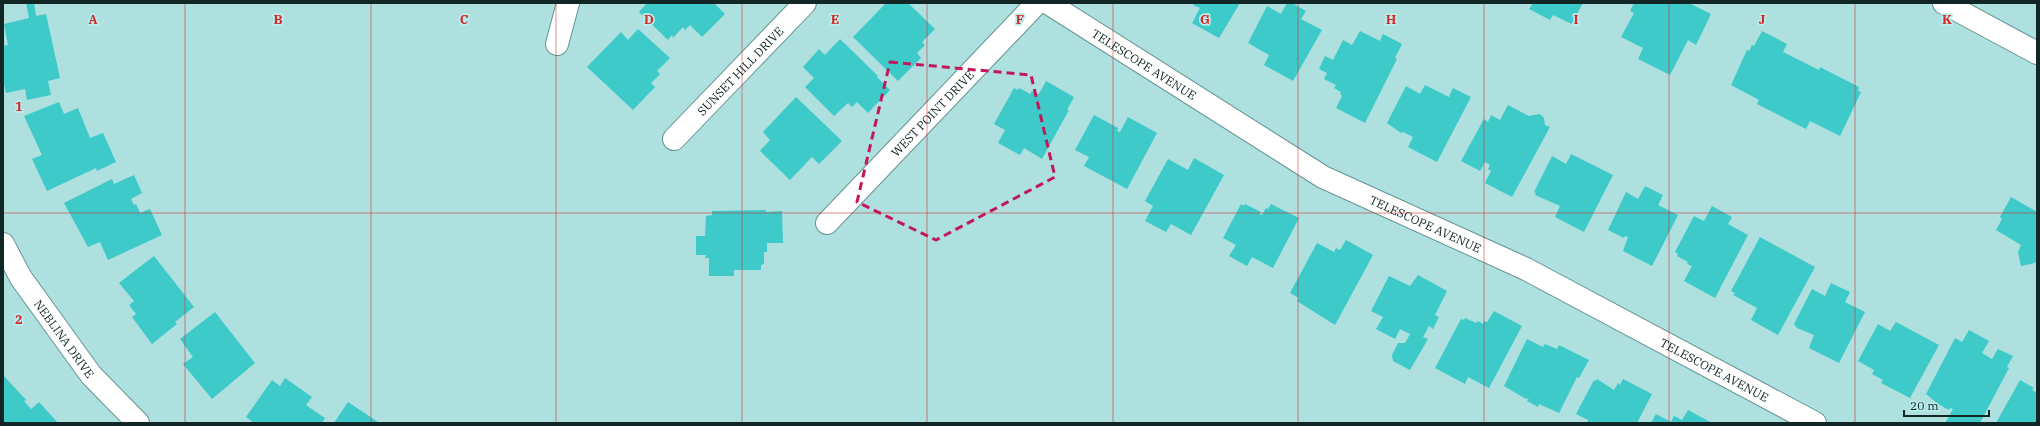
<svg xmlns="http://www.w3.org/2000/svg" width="2040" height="426" font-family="'IBM Plex Serif',serif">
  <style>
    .building { fill: #3ecac9 }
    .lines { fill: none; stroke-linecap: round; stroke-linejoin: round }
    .minor-casing { stroke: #649594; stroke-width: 24 }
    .minor { stroke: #fff; stroke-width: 22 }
    .marked { fill: none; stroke: #c2185b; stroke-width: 3; stroke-dasharray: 8 5; stroke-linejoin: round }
    .grid { fill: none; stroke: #d62828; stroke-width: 1; stroke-opacity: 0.55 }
    .labels { text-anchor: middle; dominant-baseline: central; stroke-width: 3.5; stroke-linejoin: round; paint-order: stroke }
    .street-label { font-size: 12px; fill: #112625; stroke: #baedec }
    .grid-label { font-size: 13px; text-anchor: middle; font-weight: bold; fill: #d62828; stroke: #baedec; stroke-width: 3.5; stroke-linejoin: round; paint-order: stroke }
  </style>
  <rect width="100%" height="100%" fill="#ade0df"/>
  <!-- building -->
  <g class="building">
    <path d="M 26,3 L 34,3 L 36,16 L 46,14 L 60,78 L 48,81 L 51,95 L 27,100 L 25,89 L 6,93 L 3,79 L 3,46 L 8,45 L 4,24 L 29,18 Z"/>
    <path d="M 647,3 L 714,3 L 725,14 L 702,37 L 690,25 L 685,30 L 683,27 L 673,38 L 672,35 L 668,40 L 639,12 Z"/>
    <path d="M 886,3 L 908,3 L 935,29 L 922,42 L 925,45 L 917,53 L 921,58 L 898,81 L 853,37 Z"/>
    <path d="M 1194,3 L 1240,3 L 1219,38 L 1192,23 L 1200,8 L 1193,5 Z"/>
    <path d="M 1287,3 L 1292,3 L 1306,11 L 1301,19 L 1322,30 L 1293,81 L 1264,65 L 1269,55 L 1248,43 L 1267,6 L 1281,14 Z"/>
    <path d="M 1533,3 L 1583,3 L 1572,24 L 1553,15 L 1550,20 L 1529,9 Z"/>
    <path d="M 1634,3 L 1689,3 L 1711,14 L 1696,45 L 1688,40 L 1670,75 L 1638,59 L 1643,48 L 1621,37 L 1634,13 L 1630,11 Z"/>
    <path d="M 638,29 L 670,58 L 657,71 L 660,74 L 651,83 L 655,87 L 633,110 L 587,67 L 621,32 L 628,40 Z"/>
    <path d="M 1360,31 L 1380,41 L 1383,34 L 1402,44 L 1395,58 L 1397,59 L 1365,123 L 1336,108 L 1342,96 L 1340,94 L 1341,92 L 1334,88 L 1336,85 L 1324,79 L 1327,73 L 1319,69 L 1325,56 L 1333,60 L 1343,40 L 1352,45 Z"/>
    <path d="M 1762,31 L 1787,44 L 1783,52 L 1819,70 L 1820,67 L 1859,87 L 1858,91 L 1861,92 L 1840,136 L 1810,121 L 1806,129 L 1757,104 L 1759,100 L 1731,85 L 1747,50 L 1749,51 L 1752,45 L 1754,46 Z"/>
    <path d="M 840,39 L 878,76 L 877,77 L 890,90 L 868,113 L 857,102 L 852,107 L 848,103 L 834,116 L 805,87 L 814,78 L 803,67 L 819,49 L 825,55 Z"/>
    <path d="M 1046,81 L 1074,97 L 1067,110 L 1069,110 L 1042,159 L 1024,148 L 1020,155 L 998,143 L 1005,130 L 994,124 L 1014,88 L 1018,90 L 1019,88 L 1030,94 L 1032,91 L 1039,94 Z"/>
    <path d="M 1425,85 L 1449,97 L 1453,88 L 1471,97 L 1437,162 L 1408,147 L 1413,137 L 1403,132 L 1401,133 L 1387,123 L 1406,86 L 1420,94 Z"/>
    <path d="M 796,97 L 842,141 L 819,164 L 812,157 L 790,180 L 760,151 L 770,140 L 763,132 Z"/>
    <path d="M 59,102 L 64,114 L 78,108 L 90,138 L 103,133 L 116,162 L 97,171 L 96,168 L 47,191 L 32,159 L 42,155 L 24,116 Z"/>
    <path d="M 1508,105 L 1529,116 L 1540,114 L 1544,118 L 1545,125 L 1550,127 L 1512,197 L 1485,183 L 1491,171 L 1488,169 L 1490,165 L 1485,162 L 1480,171 L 1461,161 L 1484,119 L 1488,122 L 1491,115 L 1500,120 Z"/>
    <path d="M 1094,115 L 1118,128 L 1117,131 L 1120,132 L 1128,117 L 1157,133 L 1127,189 L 1084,166 L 1089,157 L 1075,150 Z"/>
    <path d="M 1571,154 L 1613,175 L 1584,232 L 1555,217 L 1560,206 L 1535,195 L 1536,193 L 1534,192 L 1552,156 L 1566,164 Z"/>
    <path d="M 1194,158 L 1224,175 L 1191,235 L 1171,224 L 1166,232 L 1145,221 L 1153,206 L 1145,201 L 1168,159 L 1188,170 Z"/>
    <path d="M 134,175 L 142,193 L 131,199 L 134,205 L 136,204 L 140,213 L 150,209 L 162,235 L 108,260 L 100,242 L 88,247 L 64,203 L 112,179 L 114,184 Z"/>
    <path d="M 1645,186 L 1663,195 L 1658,205 L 1678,215 L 1652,266 L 1623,251 L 1628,237 L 1625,236 L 1624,238 L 1608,230 L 1626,192 L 1638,199 Z"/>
    <path d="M 2011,197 L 2037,212 L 2037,259 L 2035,263 L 2021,266 L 2018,252 L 2021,245 L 1996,230 L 2002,219 L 2000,217 Z"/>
    <path d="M 1241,204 L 1244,206 L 1245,204 L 1261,212 L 1259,214 L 1262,215 L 1266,208 L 1268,209 L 1271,204 L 1299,218 L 1273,268 L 1252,257 L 1247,266 L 1229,256 L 1236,245 L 1223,238 Z"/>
    <path d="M 1712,206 L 1732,217 L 1728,224 L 1748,235 L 1715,298 L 1684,281 L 1692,266 L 1687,264 L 1688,262 L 1677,256 L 1678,254 L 1675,252 L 1694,216 L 1704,221 Z"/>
    <path d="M 766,210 L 766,212 L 782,211 L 783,243 L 767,243 L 767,252 L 764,252 L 764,264 L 761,265 L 761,270 L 734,270 L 734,276 L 709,276 L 709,258 L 705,258 L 706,255 L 696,255 L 696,236 L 705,236 L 706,216 L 712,215 L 712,211 Z"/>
    <path d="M 1760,237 L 1815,267 L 1778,335 L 1751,320 L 1757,308 L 1733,295 L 1735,293 L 1731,291 Z"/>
    <path d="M 1346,240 L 1373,255 L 1335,325 L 1297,301 L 1299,298 L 1290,293 L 1317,243 L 1334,252 L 1336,248 L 1340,250 Z"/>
    <path d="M 154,256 L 194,307 L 175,322 L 177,324 L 152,344 L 132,317 L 136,314 L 129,305 L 134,301 L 119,283 Z"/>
    <path d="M 1418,275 L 1447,291 L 1435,315 L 1439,317 L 1433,329 L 1429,326 L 1423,337 L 1428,339 L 1410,370 L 1393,361 L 1392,355 L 1398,343 L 1405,343 L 1410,334 L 1400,329 L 1395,339 L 1376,329 L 1383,317 L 1371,311 L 1389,276 L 1410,286 Z"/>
    <path d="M 1831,283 L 1850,292 L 1845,302 L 1865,312 L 1839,363 L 1809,348 L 1814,335 L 1797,328 L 1794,324 L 1812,289 L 1825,296 Z"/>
    <path d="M 1494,311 L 1522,326 L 1489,388 L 1468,377 L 1465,384 L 1435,368 L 1461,319 L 1464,320 L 1465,318 L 1476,323 L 1478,321 L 1483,324 L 1484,321 L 1487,322 Z"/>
    <path d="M 215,312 L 255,363 L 212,399 L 183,364 L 193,357 L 180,339 Z"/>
    <path d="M 1896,322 L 1939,345 L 1910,398 L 1881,383 L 1883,380 L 1872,374 L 1874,370 L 1858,361 L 1878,324 L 1890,331 Z"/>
    <path d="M 1969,330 L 1989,341 L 1982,353 L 1992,359 L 1998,349 L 2013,356 L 2007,367 L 2009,368 L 1980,423 L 1945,423 L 1953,409 L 1950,408 L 1949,410 L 1938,404 L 1926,394 L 1955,338 L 1962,342 Z"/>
    <path d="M 1527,339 L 1543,347 L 1545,344 L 1557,349 L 1559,345 L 1589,360 L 1579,378 L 1577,377 L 1559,413 L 1539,404 L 1538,407 L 1527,401 L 1529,398 L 1526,399 L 1504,386 Z"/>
    <path d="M 4,376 L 26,400 L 24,401 L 31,409 L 39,402 L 58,423 L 3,423 Z"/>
    <path d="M 285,378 L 312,397 L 306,405 L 325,418 L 322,423 L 254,423 L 246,417 L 272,380 L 280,386 Z"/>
    <path d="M 1597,379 L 1614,390 L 1618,383 L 1620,385 L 1623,379 L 1652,394 L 1637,423 L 1587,423 L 1588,420 L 1576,414 L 1594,380 L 1596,381 Z"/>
    <path d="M 2020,380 L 2034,388 L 2032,390 L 2037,393 L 2037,423 L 1996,423 Z"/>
    <path d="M 348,402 L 378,422 L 377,423 L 334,423 Z"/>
    <path d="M 1688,410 L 1712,423 L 1651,423 L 1656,414 L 1671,422 L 1674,416 L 1682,420 Z"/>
  </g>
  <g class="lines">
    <defs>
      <g id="minor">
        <path id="s1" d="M 1048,3 L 1323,177 L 1526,269 L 1815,423"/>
        <path d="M 1944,3 L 2037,53"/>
        <path d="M 557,44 L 568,3"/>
        <path id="s2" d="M 674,139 L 805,3"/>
        <path id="s3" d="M 827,223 L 1037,3"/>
        <path id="s4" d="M 3,244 L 21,278 L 91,375 L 138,423"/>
      </g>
    </defs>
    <!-- minor casing -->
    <use href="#minor" class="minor-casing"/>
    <!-- minor -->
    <use href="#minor" class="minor"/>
  </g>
  <!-- marked area -->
  <path class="marked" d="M 890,62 L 1031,75 L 1055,177 L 936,240 L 857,202 Z"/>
  <!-- grid -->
  <path class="grid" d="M 185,3 L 185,423M 371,3 L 371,423M 556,3 L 556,423M 742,3 L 742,423M 927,3 L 927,423M 1113,3 L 1113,423M 1298,3 L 1298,423M 1484,3 L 1484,423M 1669,3 L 1669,423M 1855,3 L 1855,423M 3,213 L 2037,213"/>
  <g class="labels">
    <!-- street labels -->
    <g class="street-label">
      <text stroke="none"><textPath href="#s1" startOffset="114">TELESCOPE AVENUE</textPath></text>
      <text stroke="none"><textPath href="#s2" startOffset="95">SUNSET HILL DRIVE</textPath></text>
      <text stroke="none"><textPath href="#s3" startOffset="152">WEST POINT DRIVE</textPath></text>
      <text stroke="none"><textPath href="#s1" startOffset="438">TELESCOPE AVENUE</textPath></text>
      <text stroke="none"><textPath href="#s4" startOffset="113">NEBLINA DRIVE</textPath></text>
      <text stroke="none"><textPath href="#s1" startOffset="762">TELESCOPE AVENUE</textPath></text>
    </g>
  </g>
  <g class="grid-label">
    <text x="93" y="24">A</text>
    <text x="278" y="24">B</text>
    <text x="464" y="24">C</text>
    <text x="649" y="24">D</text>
    <text x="835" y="24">E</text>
    <text x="1020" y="24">F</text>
    <text x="1205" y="24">G</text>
    <text x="1391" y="24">H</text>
    <text x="1576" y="24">I</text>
    <text x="1762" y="24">J</text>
    <text x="1947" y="24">K</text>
    <text x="19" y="111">1</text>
    <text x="19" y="324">2</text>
  </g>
  <!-- border -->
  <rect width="2040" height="426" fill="none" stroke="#112625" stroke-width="8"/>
  <!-- scale -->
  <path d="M1904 410v6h85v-6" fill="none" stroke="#112625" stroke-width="2"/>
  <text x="1910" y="410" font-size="12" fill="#112625" stroke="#baedec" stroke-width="3" paint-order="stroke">20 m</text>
</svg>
